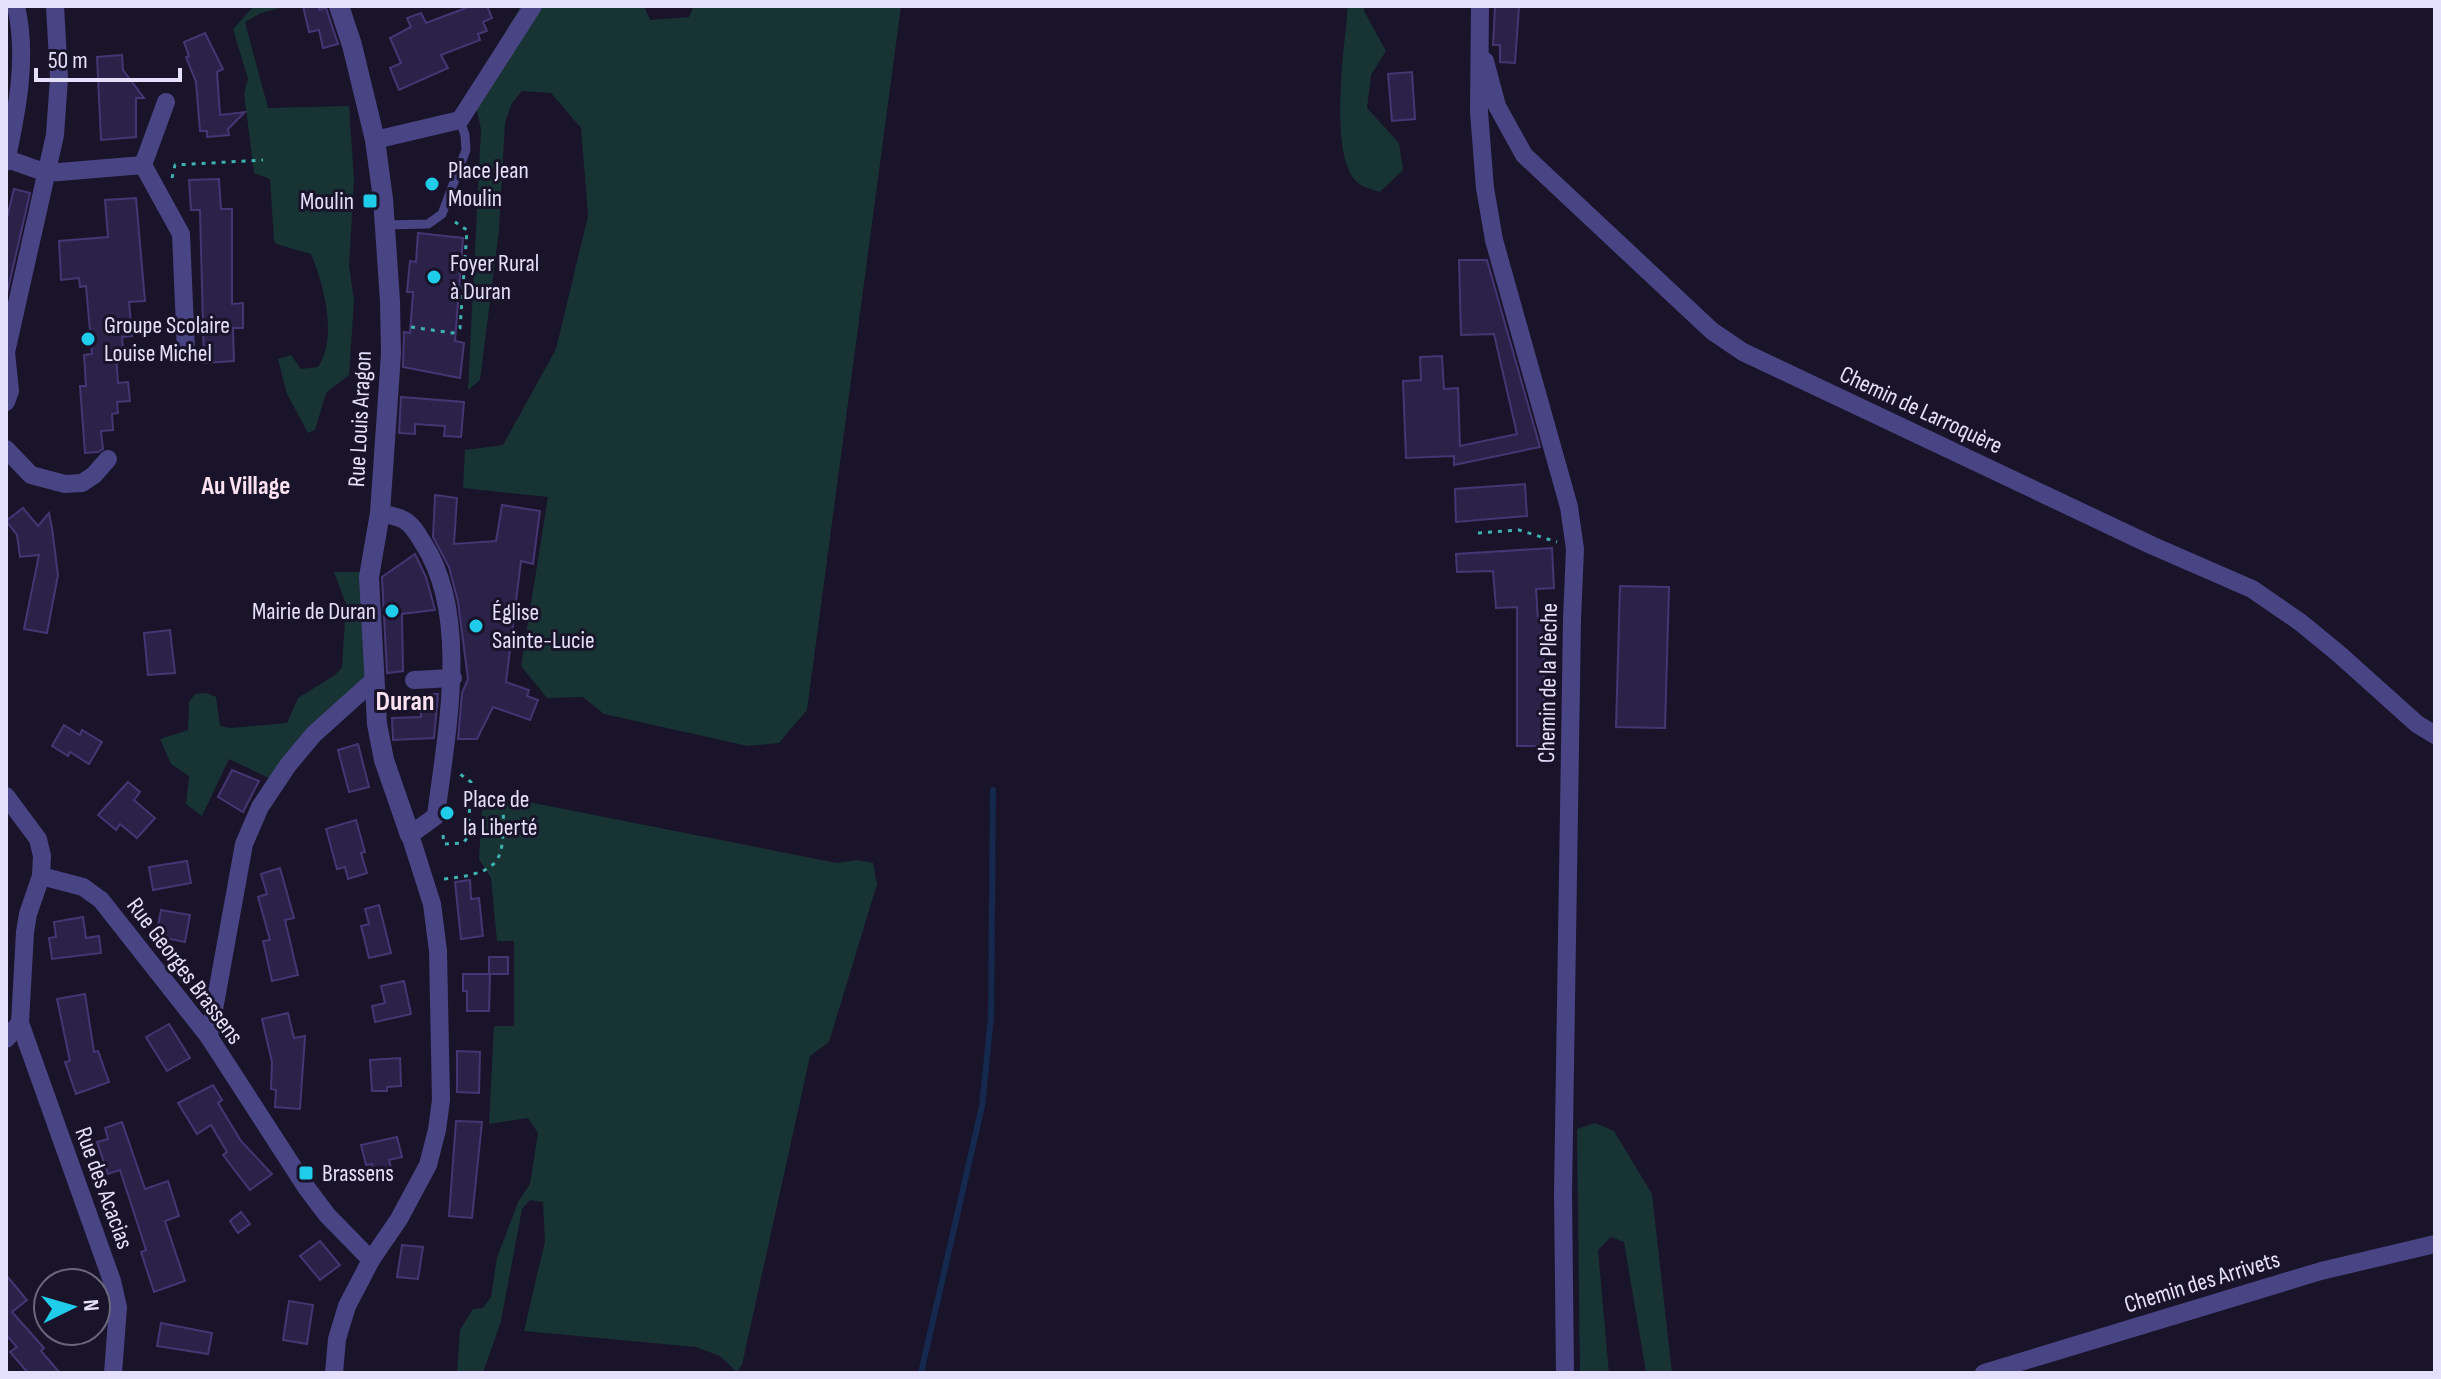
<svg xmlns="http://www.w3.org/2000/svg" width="2441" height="1379" font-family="'Sofia Sans Condensed',sans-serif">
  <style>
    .green { fill: #183333 }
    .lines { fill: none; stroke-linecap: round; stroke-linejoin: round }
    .stream { stroke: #15284d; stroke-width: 6 }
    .building { fill: #2b2249; stroke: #453673; stroke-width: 2 }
    .path { stroke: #3eb2b0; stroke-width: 3; stroke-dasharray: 4 6; stroke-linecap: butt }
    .service { stroke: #494484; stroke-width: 9 }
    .minor { stroke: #494484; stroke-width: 18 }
    .tertiary { stroke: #494484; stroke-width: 20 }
    .poi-dot { fill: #1fcce9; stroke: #19142a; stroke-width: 3 }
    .labels { text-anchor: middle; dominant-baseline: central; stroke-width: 6; stroke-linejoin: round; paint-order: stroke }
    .poi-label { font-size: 24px; fill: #e4e0fc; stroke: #19142a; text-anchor: start }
    .street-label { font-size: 24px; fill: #e4e0fc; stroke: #19142a }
    .neighbourhood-label { font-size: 26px; font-weight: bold; fill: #fce2f1; stroke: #19142a }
    .quarter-label { font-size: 28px; font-weight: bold; fill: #fce2f1; stroke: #19142a }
  </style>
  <rect width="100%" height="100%" fill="#19142a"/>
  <!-- green -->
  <g class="green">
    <path d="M 254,6 L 288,6 L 261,13 L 245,22 L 268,108 L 349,106 L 354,180 L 349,266 L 354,300 L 349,375 L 326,393 L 315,430 L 308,433 L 287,394 L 278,359 L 291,355 L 301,369 L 318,367 C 338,337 324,285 311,254 L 276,244 L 274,240 L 270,179 L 254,173 L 244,93 L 248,79 L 233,29 Z"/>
    <path d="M 521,6 L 644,6 L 650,20 L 689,17 L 694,6 L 901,6 L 807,710 L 779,743 L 748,746 L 604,714 L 583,697 L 547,698 L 521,666 L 548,497 L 463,488 L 465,450 L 503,445 L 556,349 L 588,216 L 581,128 L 551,93 L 522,91 L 512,103 L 505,123 L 499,230 L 480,380 L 468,390 L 481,129 L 472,88 Z"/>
    <path d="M 1348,6 L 1364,6 L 1364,11 L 1386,51 L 1371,75 L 1367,108 L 1399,143 L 1403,170 L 1380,192 C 1373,190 1362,187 1357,182 C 1328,155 1345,45 1348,6 Z"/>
    <path d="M 334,572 L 363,572 L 365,680 L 269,778 L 229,759 L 202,816 L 186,804 L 189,776 L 171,764 L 160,739 L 188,730 L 189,702 L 195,694 L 207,693 L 216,697 L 220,726 L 230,728 L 287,723 L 298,698 L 335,675 L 342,667 L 346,604 Z"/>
    <path d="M 483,793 L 837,863 L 857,860 L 873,863 L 877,884 L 829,1042 L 810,1056 L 742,1365 L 737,1372 L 720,1356 L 696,1347 L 524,1331 L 545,1241 L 543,1202 L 530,1200 L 522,1209 L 501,1321 L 483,1373 L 457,1373 L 460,1330 L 473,1309 L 483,1308 L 491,1297 L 497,1258 L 518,1202 L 530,1184 L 538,1133 L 528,1118 L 489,1124 L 494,1026 L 514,1026 L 514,941 L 497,941 L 491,878 L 479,859 Z"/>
    <path d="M 1595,1123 L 1614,1131 L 1652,1194 L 1672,1373 L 1646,1373 L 1624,1242 L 1611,1237 L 1598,1250 L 1609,1373 L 1580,1373 L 1577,1129 Z"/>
  </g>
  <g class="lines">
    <!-- stream -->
    <path class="stream" d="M 921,1373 L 982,1106 L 991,1017 L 993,790"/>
  </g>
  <!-- building -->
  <g class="building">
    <path d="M 303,6 L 319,6 L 319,10 L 326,8 L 338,44 L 323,48 L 319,30 L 309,32 Z"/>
    <path d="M 471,6 L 487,6 L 492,18 L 483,22 L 487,31 L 478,34 L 480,40 L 441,55 L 448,68 L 399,90 L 390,68 L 401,63 L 390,38 L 411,27 L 407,18 L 421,13 L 426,23 Z"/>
    <path d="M 1495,6 L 1519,7 L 1515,63 L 1500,62 L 1500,45 L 1493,45 Z"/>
    <path d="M 205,33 L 223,69 L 217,72 L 220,115 L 245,112 L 228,129 L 229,135 L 207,137 L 207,131 L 200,131 L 196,82 L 186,57 L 189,56 L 184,42 Z"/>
    <path d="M 122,55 L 123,70 L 144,98 L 136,98 L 136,137 L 101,140 L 97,57 Z"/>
    <path d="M 1412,72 L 1415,119 L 1392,121 L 1388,74 Z"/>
    <path d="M 219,179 L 221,209 L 232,209 L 232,304 L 243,303 L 243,328 L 233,328 L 234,361 L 204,363 L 200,210 L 191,210 L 189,180 Z"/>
    <path d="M 14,189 L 30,193 L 6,298 L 6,222 Z"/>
    <path d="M 136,198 L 145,301 L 129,302 L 132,336 L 122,337 L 123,352 L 116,352 L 118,383 L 128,382 L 130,401 L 117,402 L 118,413 L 112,414 L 113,430 L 101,431 L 103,449 L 98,452 L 85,453 L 80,386 L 86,386 L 84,355 L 92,354 L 86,286 L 80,287 L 79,278 L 61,280 L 59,241 L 108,237 L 105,200 Z"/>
    <path d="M 418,233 L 463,238 L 455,341 L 464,343 L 460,378 L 403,367 L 404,332 L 410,333 L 413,292 L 407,292 L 410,261 L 416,262 Z"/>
    <path d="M 1459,260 L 1487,260 L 1540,447 L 1454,465 L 1454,456 L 1406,458 L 1403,381 L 1421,380 L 1420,357 L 1442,356 L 1444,389 L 1458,388 L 1460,446 L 1517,434 L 1494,334 L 1461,335 Z"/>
    <path d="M 401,397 L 464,402 L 461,437 L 444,436 L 445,426 L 415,424 L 415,434 L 399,433 Z"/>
    <path d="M 1525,484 L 1527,516 L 1456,522 L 1455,489 Z"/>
    <path d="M 435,495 L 457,498 L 454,544 L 496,541 L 502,505 L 540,511 L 533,564 L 521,561 L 506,682 L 529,690 L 527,696 L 538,700 L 530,720 L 493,707 L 477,739 L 458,739 L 462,693 L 468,679 L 458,602 L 449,567 L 433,537 Z"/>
    <path d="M 23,508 L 38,526 L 49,513 L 52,528 L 58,575 L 47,633 L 24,629 L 39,555 L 20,557 L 17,535 L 6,521 Z"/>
    <path d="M 1552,548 L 1554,588 L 1536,589 L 1538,621 L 1544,621 L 1544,746 L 1517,746 L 1517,607 L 1496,608 L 1493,571 L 1457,572 L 1456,554 Z"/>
    <path d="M 415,554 L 426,577 L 435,610 L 402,614 L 403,671 L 387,673 L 382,577 Z"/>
    <path d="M 1620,586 L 1669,587 L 1665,728 L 1616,727 Z"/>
    <path d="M 170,630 L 175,673 L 148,675 L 144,633 Z"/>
    <path d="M 430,694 L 438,694 L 434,738 L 393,740 L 392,718 L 421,717 L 420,695 Z"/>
    <path d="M 64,725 L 80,735 L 82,730 L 102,742 L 89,764 L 70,752 L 68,756 L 52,746 Z"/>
    <path d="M 358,744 L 369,787 L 349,792 L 338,750 Z"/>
    <path d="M 232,770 L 259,781 L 243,812 L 218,797 Z"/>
    <path d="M 128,782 L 140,792 L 134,800 L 155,818 L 137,838 L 120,824 L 116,830 L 98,815 Z"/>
    <path d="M 356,820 L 365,852 L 361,853 L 367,873 L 348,879 L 345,867 L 337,869 L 326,829 Z"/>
    <path d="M 187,861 L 191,883 L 153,890 L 149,867 Z"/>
    <path d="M 280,868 L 294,918 L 285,920 L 298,975 L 272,981 L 263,941 L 270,940 L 258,897 L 267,894 L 261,874 Z"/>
    <path d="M 470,880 L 471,899 L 479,898 L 483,936 L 461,939 L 455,882 Z"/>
    <path d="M 379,905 L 391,953 L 369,958 L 361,926 L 369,924 L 365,909 Z"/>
    <path d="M 161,910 L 190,915 L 185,942 L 156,936 Z"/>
    <path d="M 83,917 L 86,938 L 99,936 L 101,953 L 52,959 L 49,938 L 56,937 L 54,922 Z"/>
    <path d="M 489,957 L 508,957 L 508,974 L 490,974 L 489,1011 L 467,1011 L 467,991 L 463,991 L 463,974 L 489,974 Z"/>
    <path d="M 404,981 L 411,1014 L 375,1022 L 372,1006 L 385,1003 L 381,986 Z"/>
    <path d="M 85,994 L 94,1052 L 98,1051 L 109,1082 L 76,1094 L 65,1062 L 70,1061 L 57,999 Z"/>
    <path d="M 288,1013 L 294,1038 L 305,1036 L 300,1109 L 275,1107 L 276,1090 L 271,1089 L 272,1062 L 262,1019 Z"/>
    <path d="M 169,1024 L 190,1058 L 167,1071 L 146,1037 Z"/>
    <path d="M 457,1051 L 480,1052 L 479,1093 L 457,1092 Z"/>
    <path d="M 400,1058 L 401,1086 L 387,1087 L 387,1091 L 372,1091 L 370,1060 Z"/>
    <path d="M 213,1085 L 222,1100 L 218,1103 L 241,1141 L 272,1174 L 250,1190 L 223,1155 L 227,1152 L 211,1125 L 197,1134 L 178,1103 Z"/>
    <path d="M 456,1121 L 482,1122 L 472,1218 L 449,1216 Z"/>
    <path d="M 122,1122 L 145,1189 L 168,1181 L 179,1216 L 165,1221 L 185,1281 L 154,1292 L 141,1252 L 146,1250 L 120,1170 L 108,1174 L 97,1142 L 108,1139 L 105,1128 Z"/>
    <path d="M 397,1137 L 402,1157 L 389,1160 L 392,1171 L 374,1175 L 372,1164 L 366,1165 L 361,1145 Z"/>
    <path d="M 241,1212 L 250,1224 L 238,1233 L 230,1221 Z"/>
    <path d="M 320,1241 L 340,1265 L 320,1280 L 300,1256 Z"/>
    <path d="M 402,1245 L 423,1247 L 418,1279 L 397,1277 Z"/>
    <path d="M 6,1275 L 27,1300 L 12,1312 L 44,1348 L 41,1351 L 60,1373 L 28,1373 L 10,1352 L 17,1347 L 6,1335 Z"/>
    <path d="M 289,1301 L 313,1305 L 307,1344 L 283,1340 Z"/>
    <path d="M 161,1323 L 212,1333 L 208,1354 L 157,1346 Z"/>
  </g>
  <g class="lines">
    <!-- path -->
    <g class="path">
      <path d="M 172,178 L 175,165 L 263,160"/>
      <path d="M 411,327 L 453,333 L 460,328 L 467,230 L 455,222"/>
      <path d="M 1478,533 L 1519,530 L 1557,542"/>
      <path d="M 443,835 L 444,844 L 463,843 L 468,837 L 471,782 L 460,774"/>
      <path d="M 444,879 C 513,872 501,854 504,794"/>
    </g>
    <!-- service -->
    <path class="service" d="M 385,225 L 428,224 L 442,214 L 466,150 L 465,135 L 460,120"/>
    <!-- minor -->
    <g class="minor">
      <path d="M 1480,6 L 1479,112 L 1485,188 L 1494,240 L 1569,507 L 1575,549 L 1572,619 L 1563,1194 L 1565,1373"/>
      <path d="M 1485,61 L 1497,106 L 1524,155 L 1712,331 L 1743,352 L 2151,545 L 2252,589 L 2300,622 L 2339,654 L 2417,724 L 2435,735"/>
      <path d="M 375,140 L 460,120 L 533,6"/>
      <path d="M 7,159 L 47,173 L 143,165"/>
      <path d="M 6,162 C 17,111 28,57 16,6"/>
      <path d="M 143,165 L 181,234 L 186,351"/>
      <path d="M 143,165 L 166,102"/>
      <path d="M 6,402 L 10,391 L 6,352 L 55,135 L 59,78 L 55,6"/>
      <path d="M 6,449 L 31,475 L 65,484 L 82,483 L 94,475 L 108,459"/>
      <path d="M 414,680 L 453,678"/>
      <path d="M 6,796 L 38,839 L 42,856 L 41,876 L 28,914 L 25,932 L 20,1023 L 6,1039"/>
      <path d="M 41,876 L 83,887 L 101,900 L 209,1037 L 306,1187 L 327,1215 L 371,1260"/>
      <path d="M 20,1023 L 112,1281 L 118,1307 L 113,1373"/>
      <path d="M 209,1037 L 244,844 L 260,807 L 288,765 L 314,734 L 373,681"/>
      <path d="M 334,1373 L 337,1339 L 347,1306 L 371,1260 L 399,1219 L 428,1165 L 437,1130 L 441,1100 L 438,951 L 432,904 L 410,835 L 436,816 C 446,734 471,616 423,543 C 418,535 413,525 404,520 C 397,516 388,515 380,513"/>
      <path d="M 1984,1373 L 2321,1271 L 2435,1244"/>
    </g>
    <!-- tertiary -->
    <path class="tertiary" d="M 339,6 L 352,45 L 375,140 L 383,199 L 390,301 L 391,354 L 380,513 L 369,577 L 377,724 L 384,760 L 410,835"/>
  </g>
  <!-- markers -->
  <g class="poi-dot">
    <circle cx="432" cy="184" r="8"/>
    <rect x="362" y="193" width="16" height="16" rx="4"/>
    <circle cx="434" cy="277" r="8"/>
    <circle cx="88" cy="339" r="8"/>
    <circle cx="392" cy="611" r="8"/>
    <circle cx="476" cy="626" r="8"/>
    <circle cx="447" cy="813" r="8"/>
    <rect x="298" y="1165" width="16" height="16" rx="4"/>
  </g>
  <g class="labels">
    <!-- poi labels -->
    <g class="poi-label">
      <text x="448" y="170">Place Jean<tspan x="448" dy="28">Moulin</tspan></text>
      <text x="354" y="201" text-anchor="end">Moulin</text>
      <text x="450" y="263">Foyer Rural<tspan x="450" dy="28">à Duran</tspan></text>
      <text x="104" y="325">Groupe Scolaire<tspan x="104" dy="28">Louise Michel</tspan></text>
      <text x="376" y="611" text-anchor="end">Mairie de Duran</text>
      <text x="492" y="612">Église<tspan x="492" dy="28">Sainte-Lucie</tspan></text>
      <text x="463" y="799">Place de<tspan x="463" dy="28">la Liberté</tspan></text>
      <text x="322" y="1173">Brassens</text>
    </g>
    <!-- street labels -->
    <g class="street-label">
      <text transform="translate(1921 410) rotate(25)">Chemin de Larroquère</text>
      <text transform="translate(360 419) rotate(-87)">Rue Louis Aragon</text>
      <text transform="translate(1548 683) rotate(-89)">Chemin de la Plèche</text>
      <text transform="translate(185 971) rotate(53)">Rue Georges Brassens</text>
      <text transform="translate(104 1188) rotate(70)">Rue des Acacias</text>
      <text transform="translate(2202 1282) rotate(-17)">Chemin des Arrivets</text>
    </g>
    <!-- neighbourhood labels -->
    <g class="neighbourhood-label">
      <text x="246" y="486">Au Village</text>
    </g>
    <!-- quarter labels -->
    <g class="quarter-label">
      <text x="405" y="701">Duran</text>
    </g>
  </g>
  <!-- border -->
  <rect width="2441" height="1379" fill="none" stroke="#e4e0fc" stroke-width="16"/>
  <!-- north arrow -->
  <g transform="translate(72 1307) rotate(85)"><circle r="38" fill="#19142a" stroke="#6a667e" stroke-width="2"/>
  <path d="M0-6L14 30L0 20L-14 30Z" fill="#1fcce9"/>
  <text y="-12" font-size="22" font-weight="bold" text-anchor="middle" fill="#e4e0fc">N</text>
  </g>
  <!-- scale -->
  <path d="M36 68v12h144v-12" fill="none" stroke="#e4e0fc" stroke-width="4"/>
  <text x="48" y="68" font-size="24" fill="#e4e0fc" stroke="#19142a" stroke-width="6" paint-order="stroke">50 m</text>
</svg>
